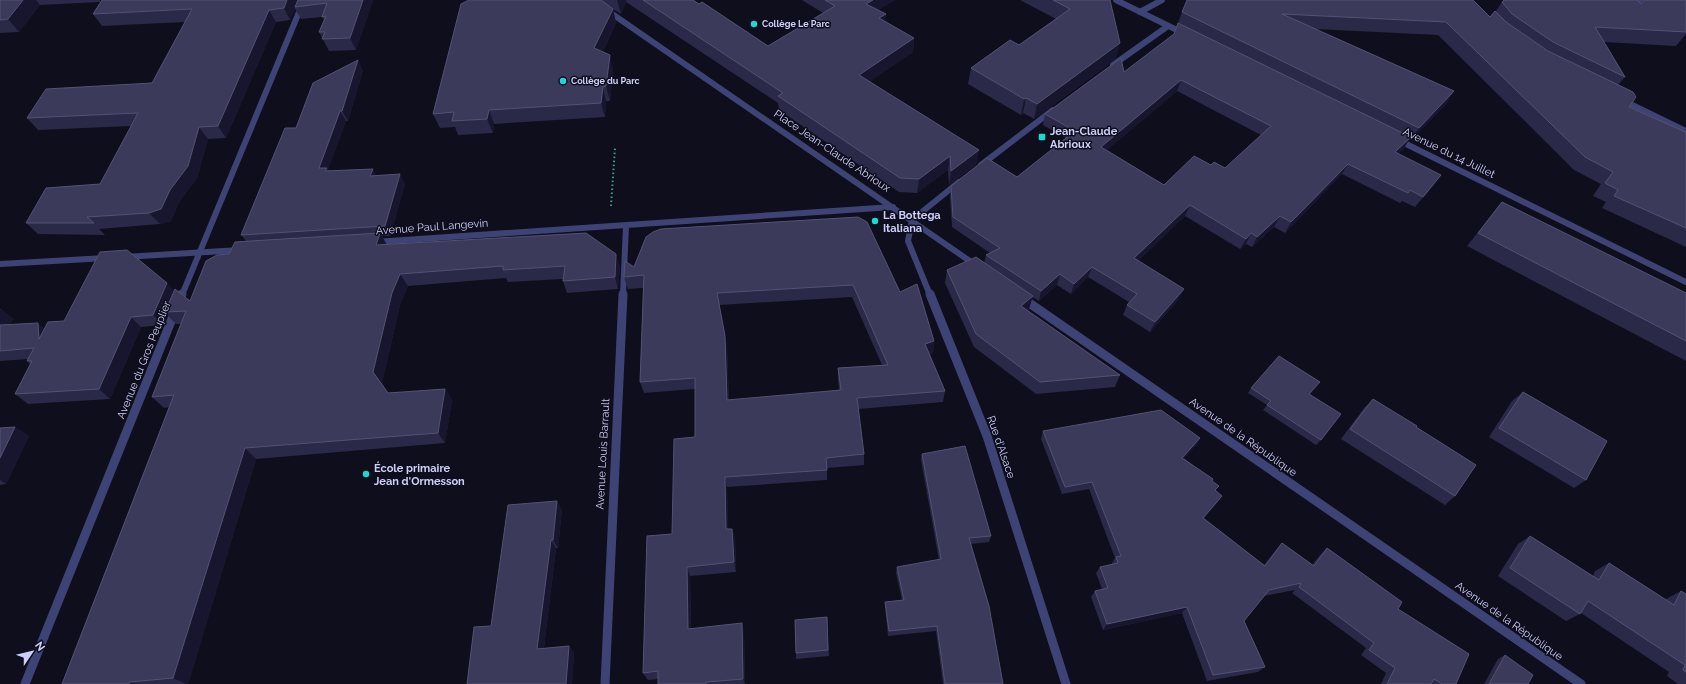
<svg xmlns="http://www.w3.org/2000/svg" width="1686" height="684" font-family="Raleway,sans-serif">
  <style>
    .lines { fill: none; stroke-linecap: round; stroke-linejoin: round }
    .path { stroke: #3ba08d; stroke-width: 2; stroke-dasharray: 1.5 2.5; stroke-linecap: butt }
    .street-far1 { stroke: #3e4375; stroke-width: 6 }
    .street { stroke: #3e4375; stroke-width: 9 }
    .wall { fill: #2a2947; fill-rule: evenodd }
    .shaded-wall { fill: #18162e }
    .building { fill: #3c3a5a; stroke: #535273; fill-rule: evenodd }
    .poi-dot { fill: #1bd8d3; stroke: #0e0e1c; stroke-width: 1.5 }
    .labels { text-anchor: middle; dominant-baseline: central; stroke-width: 3; stroke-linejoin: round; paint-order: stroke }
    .far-poi-label { font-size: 9px; font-weight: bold; fill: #cecff9; stroke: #0e0e1c; text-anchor: start }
    .poi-label { font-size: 11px; font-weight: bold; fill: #cecff9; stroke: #0e0e1c; text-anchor: start }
    .street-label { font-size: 11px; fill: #cecff9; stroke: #0e0e1c }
  </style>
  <rect width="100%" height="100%" fill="#0e0e1c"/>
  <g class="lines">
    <!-- path -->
    <path class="path" d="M 611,206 L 615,148"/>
    <!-- street-far1 -->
    <g class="street-far1">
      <path d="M 592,0 L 977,266"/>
      <path d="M 1116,0 L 1185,34"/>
      <path d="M 1622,0 L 1651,1"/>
      <path d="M 1140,12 L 1162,0"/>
      <path d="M 1113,65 L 1168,26"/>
      <path d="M 1622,100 L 1686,131"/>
      <path d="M 1396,139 L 1686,282"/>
      <path d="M 981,165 L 1053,110"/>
      <path d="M 375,242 L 893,207"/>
      <path d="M 124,257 L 240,250"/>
      <path d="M 0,264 L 106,258"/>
      <path d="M 182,295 L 304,0"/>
      <path d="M 623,295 L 626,226"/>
      <path d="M 930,295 L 908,241 L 912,220 L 959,182"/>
    </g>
    <!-- street -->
    <g class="street">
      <path d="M 930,294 L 987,436 L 1066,684"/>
      <path d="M 1022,298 L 1581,684"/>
      <path d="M 25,684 L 182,294"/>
      <path d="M 605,684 L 623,294"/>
    </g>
  </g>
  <!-- wall -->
  <g class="wall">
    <path d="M 0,0 L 100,0 L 100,2 L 40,5 L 19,32 L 0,33 Z"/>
    <path d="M 373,0 L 356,50 L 329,51 L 319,32 L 324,20 L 322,17 L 301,19 L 295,9 L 290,20 L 276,22 L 226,138 L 208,139 L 197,178 L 179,202 L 171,221 L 160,224 L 99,229 L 105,235 L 38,234 L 26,223 L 100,184 L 131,126 L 38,130 L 27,118 L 152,83 L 185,22 L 102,26 L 93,14 Z"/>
    <path d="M 469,0 L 693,0 L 768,46 L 823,13 L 802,0 L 895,0 L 878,10 L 886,14 L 885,22 L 914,38 L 913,52 L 870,81 L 977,164 L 949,185 L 948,170 L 917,193 L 899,192 L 779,110 L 778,103 L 626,2 L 621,14 L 613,9 L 616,23 L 603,52 L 613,69 L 610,101 L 606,101 L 605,117 L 494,124 L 493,133 L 458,135 L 455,127 L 440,128 L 433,114 Z"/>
    <path d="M 1020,0 L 1110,0 L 1116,59 L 1034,119 L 1023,113 L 1021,115 L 968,84 L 971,68 L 1019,45 L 1056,19 Z"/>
    <path d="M 1643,0 L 1686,0 L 1686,34 L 1676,46 L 1604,42 L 1625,77 L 1618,85 L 1629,107 L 1686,133 L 1686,247 L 1602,208 L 1606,202 L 1593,196 L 1601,184 L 1574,170 L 1438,35 L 1315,29 L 1454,91 L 1446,104 L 1411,140 L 1409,140 L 1404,148 L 1398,154 L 1433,186 L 1415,207 L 1402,201 L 1400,203 L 1342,174 L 1285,233 L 1274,227 L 1252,247 L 1246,244 L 1240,249 L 1185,216 L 1138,261 L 1179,299 L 1150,332 L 1123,315 L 1127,305 L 1129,302 L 1088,277 L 1071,294 L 1057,285 L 1039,301 L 1032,297 L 1029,309 L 1027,311 L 1120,375 L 1115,387 L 1036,394 L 974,347 L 945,283 L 947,270 L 984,263 L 986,255 L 990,253 L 952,227 L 950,197 L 951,186 L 1017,177 L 1066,138 L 1043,125 L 1045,114 L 1124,72 L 1174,34 L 1182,12 L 1490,17 L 1496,11 L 1502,2 L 1640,3 ZM 1177,91 L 1261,135 L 1225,168 L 1211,165 L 1164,185 L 1107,150 Z"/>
    <path d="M 363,70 L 348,121 L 346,121 L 328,169 L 329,171 L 377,176 L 405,184 L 390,236 L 382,236 L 387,245 L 620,266 L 618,289 L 567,293 L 563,281 L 563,279 L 508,282 L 506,278 L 408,286 L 400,305 L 382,383 L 388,393 L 445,389 L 452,400 L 445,443 L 256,459 L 188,684 L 62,684 L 169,407 L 164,408 L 152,397 L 181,324 L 176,324 L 167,315 L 163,325 L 141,327 L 110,399 L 28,404 L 15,394 L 30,364 L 27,361 L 28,359 L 0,361 L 0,309 L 1,309 L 13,319 L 9,325 L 45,329 L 64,321 L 174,290 L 190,301 L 229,254 L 246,241 L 241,235 L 296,128 Z"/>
    <path d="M 1502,202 L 1686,293 L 1686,361 L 1467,246 Z"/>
    <path d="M 646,237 L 900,292 L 934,341 L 933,353 L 929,354 L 945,391 L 943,402 L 858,409 L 864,454 L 864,465 L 827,468 L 827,480 L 727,487 L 728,529 L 732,529 L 735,538 L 736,572 L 690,576 L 691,628 L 744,632 L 745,684 L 658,684 L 658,679 L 648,680 L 643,673 L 672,534 L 695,437 L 695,389 L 644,393 L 640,382 L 643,288 L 628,289 L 624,277 L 634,267 ZM 852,297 L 882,365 L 838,368 L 838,379 L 839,391 L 729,400 L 727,347 L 719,305 Z"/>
    <path d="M 1320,382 L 1309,394 L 1321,440 L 1316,445 L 1263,410 L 1267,405 L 1248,393 L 1251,388 Z"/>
    <path d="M 1523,392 L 1586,480 L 1574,488 L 1489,437 L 1512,401 Z"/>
    <path d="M 1373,399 L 1455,496 L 1445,505 L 1341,439 L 1364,408 Z"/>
    <path d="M 15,427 L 29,436 L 6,484 L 0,485 L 0,428 Z"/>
    <path d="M 1043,431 L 1200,438 L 1196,445 L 1184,458 L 1212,481 L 1215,491 L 1222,496 L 1217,503 L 1204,518 L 1264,565 L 1276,550 L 1282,543 L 1312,565 L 1320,555 L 1327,548 L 1398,609 L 1456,684 L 1381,684 L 1386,673 L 1361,655 L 1366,648 L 1292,593 L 1295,590 L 1264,596 L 1244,621 L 1265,667 L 1258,672 L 1207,681 L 1182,613 L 1103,630 L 1091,597 L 1095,591 L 1102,589 L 1096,573 L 1100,567 L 1112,565 L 1112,563 L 1115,558 L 1089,489 L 1062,494 L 1041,439 Z"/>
    <path d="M 922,454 L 991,536 L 989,542 L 971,544 L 1003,684 L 943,684 L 936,631 L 888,636 L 885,607 L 885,602 L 902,600 L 896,573 L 897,567 L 939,560 L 921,460 Z"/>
    <path d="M 562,509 L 558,548 L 556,548 L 544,648 L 569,646 L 574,653 L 572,684 L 467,684 L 491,626 Z"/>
    <path d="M 1530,536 L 1593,576 L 1595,571 L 1609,563 L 1665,600 L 1666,599 L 1681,591 L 1686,594 L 1686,684 L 1678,684 L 1667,676 L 1669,672 L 1581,613 L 1580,614 L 1566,621 L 1498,576 L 1518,544 Z"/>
    <path d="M 827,617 L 829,656 L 796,659 L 796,653 Z"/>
    <path d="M 1505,655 L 1528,684 L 1484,684 L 1498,659 Z"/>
  </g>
  <!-- shaded-wall -->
  <g class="shaded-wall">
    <path d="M 23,0 L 36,0 L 40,5 L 19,32 L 8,19 Z"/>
    <path d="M 287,0 L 299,0 L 295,7 L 295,9 L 290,20 L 284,8 Z"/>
    <path d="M 363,0 L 373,0 L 356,50 L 350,38 Z"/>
    <path d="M 617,0 L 626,0 L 626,2 L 621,14 Z"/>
    <path d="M 873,0 L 895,0 L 866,18 L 866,4 Z"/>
    <path d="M 613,9 L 616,23 L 598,63 L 594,48 Z"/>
    <path d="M 269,10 L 276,22 L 226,138 L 218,126 Z"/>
    <path d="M 886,14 L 885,28 L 879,18 Z"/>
    <path d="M 914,38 L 913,52 L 859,89 L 859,75 Z"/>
    <path d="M 1120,43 L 1116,59 L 1034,119 L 1037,104 Z"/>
    <path d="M 610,55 L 613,69 L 610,101 L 606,86 Z"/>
    <path d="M 358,60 L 363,70 L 348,121 L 342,111 Z"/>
    <path d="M 1181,80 L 1177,91 L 1098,158 L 1101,147 Z"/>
    <path d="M 603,87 L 606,101 L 605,117 L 601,103 Z"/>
    <path d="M 1454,91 L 1446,104 L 1411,140 L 1419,128 Z"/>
    <path d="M 1026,98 L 1023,113 L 1021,115 L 1024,99 Z"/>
    <path d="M 489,110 L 494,124 L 493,133 L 487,119 Z"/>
    <path d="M 340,111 L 346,121 L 328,169 L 333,177 L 319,168 Z"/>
    <path d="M 199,127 L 208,139 L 197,178 L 179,202 L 171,221 L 160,224 L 149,213 Z"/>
    <path d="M 1411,137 L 1404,148 L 1388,163 L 1395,152 Z"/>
    <path d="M 979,150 L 977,164 L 949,185 L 951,171 Z"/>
    <path d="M 950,156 L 948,170 L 917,193 L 919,179 Z"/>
    <path d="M 1348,164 L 1342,174 L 1285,233 L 1291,222 Z"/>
    <path d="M 373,169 L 378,178 L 370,176 Z"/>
    <path d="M 400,174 L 405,184 L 390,236 L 385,226 Z"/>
    <path d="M 1441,175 L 1433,186 L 1415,207 L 1423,197 Z"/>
    <path d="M 1190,205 L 1185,216 L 1130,269 L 1134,258 Z"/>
    <path d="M 1280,216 L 1274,227 L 1252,247 L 1257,237 Z"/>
    <path d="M 380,233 L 387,245 L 376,245 Z"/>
    <path d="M 1251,233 L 1246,244 L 1240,249 L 1246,239 Z"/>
    <path d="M 616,254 L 620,266 L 618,289 L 615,277 Z"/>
    <path d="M 1092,267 L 1088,277 L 1071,294 L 1074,284 Z"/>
    <path d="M 400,274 L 408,286 L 400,305 L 382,383 L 396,405 L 373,372 L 392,293 Z"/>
    <path d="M 1060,274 L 1057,285 L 1039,301 L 1041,291 Z"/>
    <path d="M 167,283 L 176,293 L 165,312 L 167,315 L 163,325 L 153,315 Z"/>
    <path d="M 1184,289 L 1179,299 L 1150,332 L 1155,322 Z"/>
    <path d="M 1033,296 L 1029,309 L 1018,319 L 1021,306 Z"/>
    <path d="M 1,309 L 13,319 L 0,336 L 0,310 Z"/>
    <path d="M 131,317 L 141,327 L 110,399 L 99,389 Z"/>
    <path d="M 38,323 L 49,333 L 39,339 Z"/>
    <path d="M 725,336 L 727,347 L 729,411 L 727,400 Z"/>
    <path d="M 934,341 L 933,353 L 924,355 L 925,344 Z"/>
    <path d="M 445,389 L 452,400 L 445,443 L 438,433 Z"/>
    <path d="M 15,427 L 29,436 L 6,484 L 0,480 L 0,458 Z"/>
    <path d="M 1200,438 L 1196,445 L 1178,465 L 1182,458 Z"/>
    <path d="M 245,448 L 256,459 L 188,684 L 186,684 L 173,678 Z"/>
    <path d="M 725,477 L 727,487 L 729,539 L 726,529 Z"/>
    <path d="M 1222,496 L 1217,503 L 1198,525 L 1203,518 Z"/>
    <path d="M 557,501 L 562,509 L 558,548 L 553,540 Z"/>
    <path d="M 732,529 L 735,538 L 736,572 L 734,562 Z"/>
    <path d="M 551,540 L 556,548 L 543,656 L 537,649 Z"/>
    <path d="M 687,567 L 690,576 L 691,637 L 688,629 Z"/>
    <path d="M 1187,607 L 1182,613 L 1103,630 L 1107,624 Z"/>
    <path d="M 742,623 L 744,632 L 745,684 L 743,679 Z"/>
    <path d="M 569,646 L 574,653 L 572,684 L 566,684 Z"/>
    <path d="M 130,682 L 135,684 L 129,684 Z"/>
  </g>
  <!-- building -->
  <g class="building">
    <path d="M 0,0 L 23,0 L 8,19 L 0,20 Z"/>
    <path d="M 102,0 L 287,0 L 284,8 L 269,10 L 218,126 L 199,127 L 188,166 L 170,190 L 161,209 L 149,213 L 87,217 L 94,223 L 26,223 L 46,188 L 100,184 L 138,113 L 27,118 L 46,89 L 152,83 L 192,9 L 93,14 Z"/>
    <path d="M 298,0 L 363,0 L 350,38 L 322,39 L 325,32 L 319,32 L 326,16 L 322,17 L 327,3 L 295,7 Z"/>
    <path d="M 469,0 L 601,0 L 613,9 L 594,48 L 610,55 L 606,86 L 603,87 L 601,103 L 489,110 L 487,119 L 452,121 L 454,112 L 433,114 L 461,4 Z"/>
    <path d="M 643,0 L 693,0 L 699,4 L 702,2 L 768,46 L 835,6 L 825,0 L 873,0 L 866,4 L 886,14 L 879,18 L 914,38 L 859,75 L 979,150 L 951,171 L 950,156 L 919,179 L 900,178 L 778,96 L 783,93 Z"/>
    <path d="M 1053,0 L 1110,0 L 1120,43 L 1037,104 L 1026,98 L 1024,99 L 971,68 L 1010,40 L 1019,45 L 1070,9 Z"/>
    <path d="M 1187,0 L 1473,0 L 1490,17 L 1495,11 L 1506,22 L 1548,51 L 1633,92 L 1636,97 L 1629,107 L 1681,130 L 1686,133 L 1686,228 L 1614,196 L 1618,190 L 1605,183 L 1613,172 L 1585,157 L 1446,22 L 1282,14 L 1454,91 L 1419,128 L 1182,12 Z"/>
    <path d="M 1504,0 L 1637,0 L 1641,4 L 1644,0 L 1686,0 L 1686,32 L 1595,27 L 1625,77 L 1553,42 L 1512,14 L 1502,2 Z"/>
    <path d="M 1178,23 L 1411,137 L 1395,152 L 1441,175 L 1423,197 L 1410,190 L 1408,193 L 1348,164 L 1291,222 L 1280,216 L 1257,237 L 1251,233 L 1246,239 L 1190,205 L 1134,258 L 1184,289 L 1155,322 L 1127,305 L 1137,294 L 1092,267 L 1074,284 L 1060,274 L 1041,291 L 986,255 L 1000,248 L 953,217 L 951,186 L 987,158 L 1017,177 L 1075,131 L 1045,114 L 1121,58 L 1124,72 L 1174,34 ZM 1181,80 L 1271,126 L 1225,168 L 1214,162 L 1211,165 L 1194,156 L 1164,185 L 1101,147 Z"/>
    <path d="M 358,60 L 342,111 L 340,111 L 319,168 L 327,168 L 325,171 L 373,169 L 370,176 L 400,174 L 385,226 L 241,235 L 285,128 L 296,128 L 313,83 Z"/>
    <path d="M 1502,202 L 1686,293 L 1686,341 L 1478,233 Z"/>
    <path d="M 858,217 L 867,222 L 900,292 L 917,284 L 934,341 L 925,344 L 945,391 L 857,398 L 864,454 L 826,458 L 827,470 L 725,477 L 726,529 L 732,529 L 734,562 L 687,567 L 688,629 L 742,623 L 743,679 L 706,682 L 706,684 L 658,684 L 658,671 L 643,673 L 647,536 L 672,534 L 674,439 L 695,437 L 695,378 L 640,382 L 644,275 L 624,277 L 625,261 L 634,267 L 646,237 L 653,232 L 661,229 ZM 853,285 L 888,365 L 838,368 L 841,390 L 727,400 L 725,336 L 717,293 Z"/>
    <path d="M 380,233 L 376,245 L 586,233 L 616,254 L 615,277 L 563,281 L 565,266 L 503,270 L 503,266 L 400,274 L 392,293 L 373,372 L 388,393 L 445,389 L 438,433 L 245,448 L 173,678 L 130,682 L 129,684 L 62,684 L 174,395 L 152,397 L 186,311 L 165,312 L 175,289 L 190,301 L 206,261 L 217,255 L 229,254 L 235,242 Z"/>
    <path d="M 127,250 L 167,283 L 153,315 L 131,317 L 99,389 L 15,394 L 32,361 L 27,361 L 34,348 L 0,351 L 0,325 L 38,323 L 39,339 L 48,322 L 64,321 L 100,252 Z"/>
    <path d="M 976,257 L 1033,296 L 1021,306 L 1120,375 L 1040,382 L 976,334 L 947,270 Z"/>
    <path d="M 1279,356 L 1320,382 L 1309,394 L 1341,414 L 1321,440 L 1267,405 L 1271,401 L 1251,388 Z"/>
    <path d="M 1523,392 L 1607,441 L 1586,480 L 1499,428 Z"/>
    <path d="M 1373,399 L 1417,426 L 1416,427 L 1476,465 L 1455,496 L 1350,429 Z"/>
    <path d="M 1161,410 L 1200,438 L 1182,458 L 1213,479 L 1212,481 L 1219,486 L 1215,490 L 1222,496 L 1203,518 L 1265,566 L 1282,543 L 1314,566 L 1327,548 L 1402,602 L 1398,609 L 1469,654 L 1456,684 L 1442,684 L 1434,679 L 1431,684 L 1387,684 L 1395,668 L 1369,650 L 1374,643 L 1299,587 L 1301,583 L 1269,590 L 1244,621 L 1265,667 L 1213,675 L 1187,607 L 1107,624 L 1095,591 L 1108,588 L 1100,567 L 1118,563 L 1116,557 L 1121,556 L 1092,482 L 1065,487 L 1043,431 Z"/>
    <path d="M 15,427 L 0,458 L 0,428 Z"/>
    <path d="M 965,446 L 991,536 L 969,538 L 989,606 L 1003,684 L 945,684 L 937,626 L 889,631 L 885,602 L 904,600 L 897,567 L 941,559 L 922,454 Z"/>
    <path d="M 557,501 L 553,540 L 551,540 L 537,649 L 569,646 L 566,684 L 467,684 L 474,627 L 491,626 L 508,505 Z"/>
    <path d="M 1530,536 L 1599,580 L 1609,563 L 1674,605 L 1681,591 L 1686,594 L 1686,672 L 1683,670 L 1685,665 L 1588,601 L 1580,614 L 1510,568 Z"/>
    <path d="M 827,617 L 828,650 L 796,653 L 795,620 Z"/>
    <path d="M 1505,655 L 1533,675 L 1528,684 L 1489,684 Z"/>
  </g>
  <!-- markers -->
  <g class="poi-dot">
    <circle cx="754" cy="24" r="4"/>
    <circle cx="563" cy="81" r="4"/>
    <rect x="1038" y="133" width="8" height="8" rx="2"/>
    <circle cx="875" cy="221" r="4"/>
    <circle cx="366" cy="474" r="4"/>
  </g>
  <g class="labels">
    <!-- far-poi labels -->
    <g class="far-poi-label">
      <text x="762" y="24">Collège Le Parc</text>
      <text x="571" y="81">Collège du Parc</text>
    </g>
    <!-- poi labels -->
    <g class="poi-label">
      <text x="1050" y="131">Jean-Claude<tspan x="1050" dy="13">Abrioux</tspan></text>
      <text x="883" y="215">La Bottega<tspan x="883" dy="13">Italiana</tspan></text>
      <text x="374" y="468">École primaire<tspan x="374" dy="13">Jean d'Ormesson</tspan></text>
    </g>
    <!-- street labels -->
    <g class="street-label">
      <text transform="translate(832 151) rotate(34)">Place Jean-Claude Abrioux</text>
      <text transform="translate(1449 153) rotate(26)">Avenue du 14 Juillet</text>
      <text transform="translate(432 227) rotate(-4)">Avenue Paul Langevin</text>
      <text transform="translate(144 360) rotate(-68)">Avenue du Gros Peuplier</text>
      <text transform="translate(1243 437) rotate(35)">Avenue de la République</text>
      <text transform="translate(1001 447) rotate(71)">Rue d'Alsace</text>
      <text transform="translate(603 454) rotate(-87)">Avenue Louis Barrault</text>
      <text transform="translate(1509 621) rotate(35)">Avenue de la République</text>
    </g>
  </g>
  <!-- north arrow -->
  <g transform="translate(32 652) rotate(55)" stroke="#0e0e1c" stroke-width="3" paint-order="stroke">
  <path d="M0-3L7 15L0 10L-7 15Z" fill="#cecff9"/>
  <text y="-6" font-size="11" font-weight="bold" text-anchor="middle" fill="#cecff9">N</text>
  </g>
</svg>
